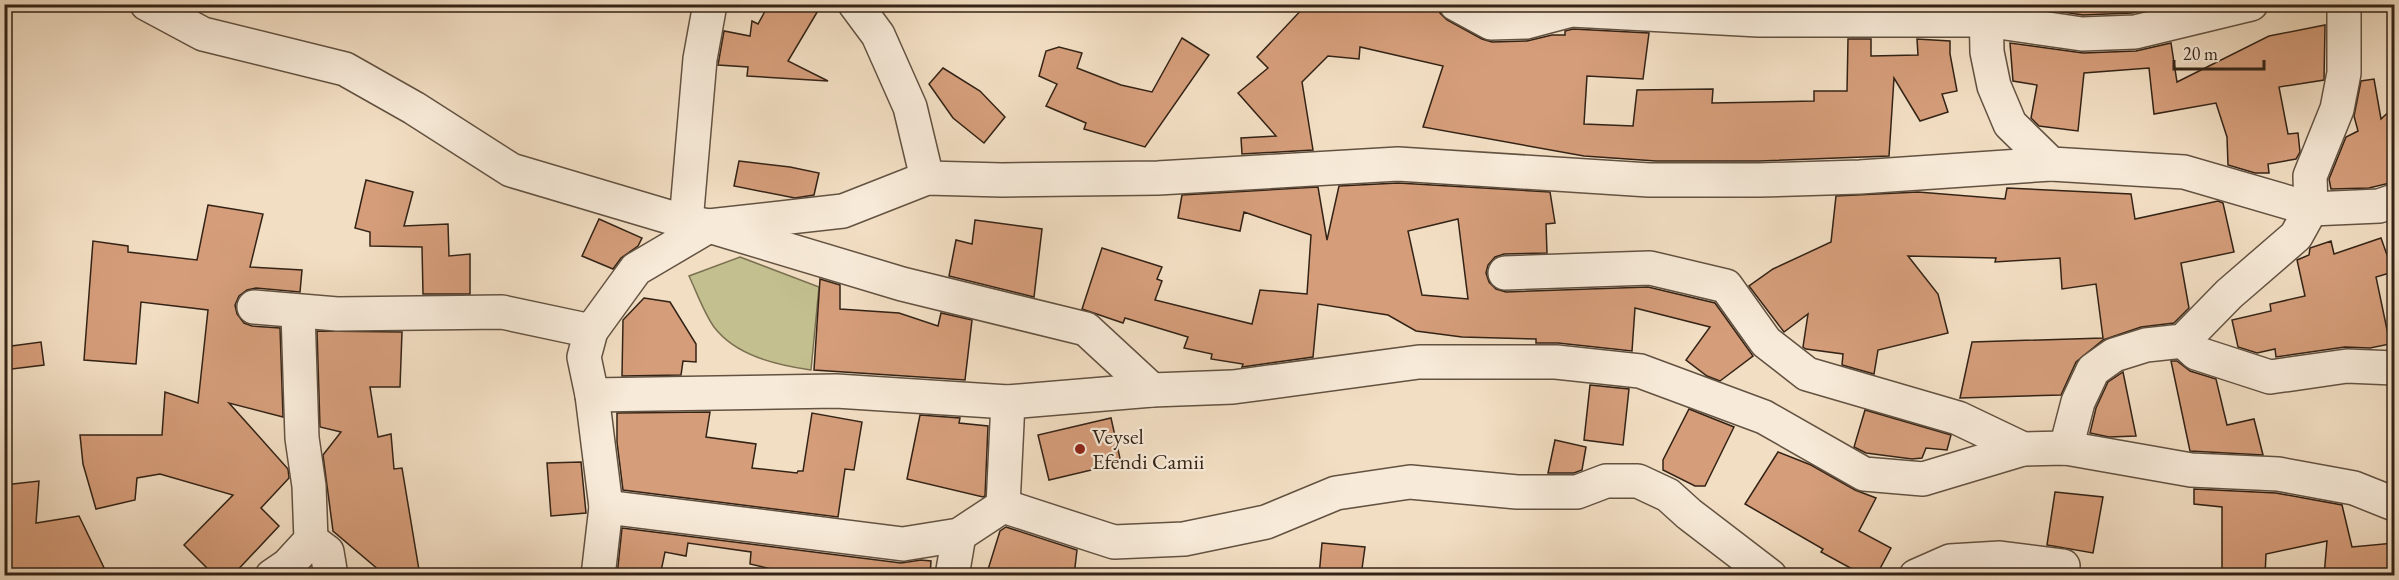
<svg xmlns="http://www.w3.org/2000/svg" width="2399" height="580" font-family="'EB Garamond',serif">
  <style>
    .green { fill: #c3bf8e; stroke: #7b7152; stroke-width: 1.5 }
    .building { fill: #d59d7a; stroke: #332316; stroke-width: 1.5; fill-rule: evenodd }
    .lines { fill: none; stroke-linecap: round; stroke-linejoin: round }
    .minor-casing { stroke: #635241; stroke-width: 36 }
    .minor { stroke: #f7ead8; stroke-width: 33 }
    .poi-dot { fill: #8f2418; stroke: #f7ead8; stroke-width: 2 }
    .labels { text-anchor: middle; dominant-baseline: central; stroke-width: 4.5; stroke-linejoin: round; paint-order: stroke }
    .poi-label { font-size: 22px; fill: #332316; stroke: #f7ead8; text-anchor: start }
  </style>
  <rect width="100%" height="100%" fill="#f2dec3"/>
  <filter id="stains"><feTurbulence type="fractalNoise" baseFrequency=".00333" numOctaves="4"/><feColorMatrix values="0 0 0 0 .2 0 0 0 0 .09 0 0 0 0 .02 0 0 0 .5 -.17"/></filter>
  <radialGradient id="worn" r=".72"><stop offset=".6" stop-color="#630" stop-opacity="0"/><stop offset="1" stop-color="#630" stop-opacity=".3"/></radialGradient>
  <!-- green -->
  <path class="green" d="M 740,257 L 819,287 L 811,370 C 777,365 736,356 714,327 C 704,313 697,293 689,276 Z"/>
  <!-- building -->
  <g class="building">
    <path d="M 769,4 L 822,4 L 788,61 L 828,81 L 747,76 L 748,67 L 718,65 L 724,31 L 750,36 L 752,21 L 758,24 Z"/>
    <path d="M 1307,4 L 1437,4 L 1440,13 L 1447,20 L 1482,39 L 1492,42 L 1527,41 L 1552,35 L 1565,35 L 1565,31 L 1573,29 L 1649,33 L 1643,79 L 1587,76 L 1584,124 L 1633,126 L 1637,90 L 1713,89 L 1712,103 L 1814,101 L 1814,91 L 1847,91 L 1848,39 L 1871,39 L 1871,56 L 1918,55 L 1917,39 L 1950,41 L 1950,54 L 1957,91 L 1942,94 L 1948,112 L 1920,121 L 1894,78 L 1889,156 L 1759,161 L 1656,161 L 1584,156 L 1423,127 L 1443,66 L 1360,47 L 1359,59 L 1328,56 L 1302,82 L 1313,150 L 1242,154 L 1241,138 L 1276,136 L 1238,93 L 1268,68 L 1257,57 Z"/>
    <path d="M 2009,4 L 2165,4 L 2165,5 L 2132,13 L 2083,15 Z"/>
    <path d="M 2325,25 L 2324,80 L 2279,87 L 2288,134 L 2298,133 L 2300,152 L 2296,159 L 2268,164 L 2269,173 L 2255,173 L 2228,165 L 2227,137 L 2216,103 L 2154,114 L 2149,68 L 2084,73 L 2078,131 L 2039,126 L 2031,118 L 2037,85 L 2013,81 L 2010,43 L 2083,53 L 2136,51 L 2171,43 L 2177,82 L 2269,36 Z"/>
    <path d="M 1182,38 L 1209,55 L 1145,147 L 1084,129 L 1086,123 L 1046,106 L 1057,84 L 1039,76 L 1046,51 L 1059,47 L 1082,53 L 1077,68 L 1121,85 L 1152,92 Z"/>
    <path d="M 943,68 L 980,91 L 1005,117 L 984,143 L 953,118 L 929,84 Z"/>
    <path d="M 2374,79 L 2381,119 L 2394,107 L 2394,182 L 2369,188 L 2331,189 L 2329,179 L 2346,137 L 2358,131 L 2354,116 L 2361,81 Z"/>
    <path d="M 739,161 L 790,167 L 819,173 L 814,195 L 795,198 L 734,186 Z"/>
    <path d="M 366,180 L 413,192 L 404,226 L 448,224 L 449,256 L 470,254 L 470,294 L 423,294 L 422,247 L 370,246 L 370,232 L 355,228 Z"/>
    <path d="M 1398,183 L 1550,192 L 1555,223 L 1546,224 L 1547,253 L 1504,254 L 1495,257 L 1488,265 L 1486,273 L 1489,282 L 1496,289 L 1506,292 L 1648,287 L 1715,303 L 1753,356 L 1720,381 L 1707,376 L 1686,360 L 1710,327 L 1635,308 L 1632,351 L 1558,343 L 1536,343 L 1536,339 L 1462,337 L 1416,331 L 1388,315 L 1318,304 L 1313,357 L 1242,367 L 1243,364 L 1211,359 L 1212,354 L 1184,348 L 1188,337 L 1125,318 L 1123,323 L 1082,309 L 1102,248 L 1162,267 L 1157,279 L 1162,281 L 1155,300 L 1252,324 L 1260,290 L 1307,294 L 1311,235 L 1244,212 L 1240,231 L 1178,218 L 1182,195 L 1318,187 L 1327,240 L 1339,186 ZM 1458,219 L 1468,299 L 1422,295 L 1408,231 Z"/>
    <path d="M 2007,188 L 2131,194 L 2135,219 L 2218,201 L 2223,203 L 2234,252 L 2181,263 L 2189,308 L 2174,323 L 2141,327 L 2103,340 L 2076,362 L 2061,395 L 1960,398 L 1972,342 L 2103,338 L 2096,284 L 2062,289 L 2060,258 L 1995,262 L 1996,258 L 1908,256 L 1938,294 L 1948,333 L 1878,350 L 1874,374 L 1842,365 L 1843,354 L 1806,349 L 1803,347 L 1808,314 L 1784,332 L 1749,286 L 1773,269 L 1831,242 L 1836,196 L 1918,192 L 2005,199 Z"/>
    <path d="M 208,205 L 263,214 L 250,267 L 302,270 L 300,292 L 256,288 L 247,290 L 239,296 L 235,305 L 237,314 L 244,323 L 252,326 L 280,328 L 283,417 L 229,403 L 288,469 L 289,478 L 261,508 L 279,526 L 232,576 L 215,576 L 184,545 L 233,495 L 160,474 L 137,478 L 135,500 L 96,509 L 83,464 L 80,435 L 162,435 L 165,392 L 198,403 L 208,310 L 141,302 L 136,364 L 84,360 L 93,241 L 128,246 L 128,252 L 197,260 Z"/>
    <path d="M 599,219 L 642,238 L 638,246 L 621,258 L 613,269 L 582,256 Z"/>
    <path d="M 975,220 L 1042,229 L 1034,297 L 949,276 L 956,240 L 972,244 Z"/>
    <path d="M 2381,238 L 2393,272 L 2376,277 L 2390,344 L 2370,348 L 2345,347 L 2276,357 L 2275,349 L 2257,353 L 2238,347 L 2232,320 L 2271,311 L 2270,304 L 2305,296 L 2297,260 L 2309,255 L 2310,248 L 2331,241 L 2334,254 Z"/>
    <path d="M 820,279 L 840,285 L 840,309 L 899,313 L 938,326 L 941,313 L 972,320 L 965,380 L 814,370 Z"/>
    <path d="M 644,298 L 670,302 L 696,344 L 696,362 L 683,361 L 681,375 L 622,376 L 623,320 Z"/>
    <path d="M 317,331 L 402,332 L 400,387 L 370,387 L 378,437 L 391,434 L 394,469 L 402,468 L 420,576 L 386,576 L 333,531 L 323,455 L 341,432 L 320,427 Z"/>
    <path d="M 41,342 L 44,365 L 4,370 L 4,347 Z"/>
    <path d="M 2171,361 L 2177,361 L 2190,371 L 2216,379 L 2227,425 L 2254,419 L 2263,455 L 2190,451 Z"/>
    <path d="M 2123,372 L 2136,436 L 2109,437 L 2090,433 L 2096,408 L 2108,382 Z"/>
    <path d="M 1590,385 L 1629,389 L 1623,445 L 1584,440 Z"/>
    <path d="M 1689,409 L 1734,427 L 1705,486 L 1695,486 L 1663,470 L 1663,460 Z"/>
    <path d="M 1865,410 L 1951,435 L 1947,450 L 1926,448 L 1922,458 L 1912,459 L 1866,453 L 1854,447 Z"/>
    <path d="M 710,412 L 706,437 L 756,444 L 752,468 L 797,473 L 798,471 L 803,471 L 812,413 L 862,422 L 854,470 L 845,469 L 838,517 L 623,490 L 617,442 L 617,413 Z"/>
    <path d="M 920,415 L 960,418 L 959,423 L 988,426 L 985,496 L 983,497 L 907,479 Z"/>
    <path d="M 1111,418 L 1121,463 L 1049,480 L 1038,435 Z"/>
    <path d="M 1555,440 L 1586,447 L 1582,470 L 1574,473 L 1548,473 Z"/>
    <path d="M 1778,452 L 1811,465 L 1855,490 L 1876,498 L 1859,531 L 1891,548 L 1876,576 L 1865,576 L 1821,552 L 1823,549 L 1745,504 Z"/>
    <path d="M 581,462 L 586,513 L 551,516 L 547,463 Z"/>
    <path d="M 39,481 L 36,523 L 79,516 L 108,576 L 4,576 L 4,485 Z"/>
    <path d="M 2194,489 L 2276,493 L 2342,505 L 2352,547 L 2394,543 L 2394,576 L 2324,576 L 2327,541 L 2266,554 L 2265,576 L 2222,576 L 2222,507 L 2194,504 Z"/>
    <path d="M 2055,492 L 2103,497 L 2093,553 L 2047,545 Z"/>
    <path d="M 1006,527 L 1077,550 L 1074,576 L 986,576 L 1000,531 Z"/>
    <path d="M 622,528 L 901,563 L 921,560 L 931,561 L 930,576 L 771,576 L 771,569 L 750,564 L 751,552 L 688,543 L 686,556 L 665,552 L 660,576 L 617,576 Z"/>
    <path d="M 1322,543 L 1365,547 L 1361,576 L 1319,576 Z"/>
  </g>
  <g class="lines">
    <defs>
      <g id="minor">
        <path d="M 147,4 L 203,34 L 345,69 L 414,108 L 511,170 L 686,222 L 709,226 L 902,284 L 1086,329 L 1152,390"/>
        <path d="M 855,4 L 878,35 L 910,107 L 927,178"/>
        <path d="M 1456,4 L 1491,23 L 1526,22 L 1571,10 L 1759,20 L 1985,20 L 2082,34 L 2135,32 L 2251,4"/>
        <path d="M 1986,4 L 1987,52 L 1994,86 L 2010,124 L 2051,164 L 2184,172 L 2311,209 L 2379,206 L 2394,201"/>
        <path d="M 686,222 L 700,59 L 710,4"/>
        <path d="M 1505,273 L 1650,268 L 1726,286 L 1766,342 L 1807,374 L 1958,418 L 2023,449 L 2066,448 L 2191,470 L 2278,474 L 2354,488 L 2394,504"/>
        <path d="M 254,307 L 337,314 L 502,312 L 591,331"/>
        <path d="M 2183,341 L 2196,353 L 2270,377 L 2347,366 L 2394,368"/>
        <path d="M 592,395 L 836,391 L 1008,402 L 1152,390 L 1233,387 L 1419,362 L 1556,362 L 1640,371 L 1764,417 L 1864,474 L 1923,479 L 2023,449"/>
        <path d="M 2066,448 L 2078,402 L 2093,370 L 2114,355 L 2146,345 L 2183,341 L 2229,294 L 2296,236 L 2311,209 L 2310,176 L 2337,109 L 2344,73 L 2344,4"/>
        <path d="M 1003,506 L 1008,402"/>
        <path d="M 606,507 L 903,544 L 959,535 L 1003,506 L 1114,542 L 1184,539 L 1266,522 L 1336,493 L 1410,482 L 1517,492 L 1577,492 L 1606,481 L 1638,481 L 1668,495 L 1689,514 L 1770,576"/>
        <path d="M 311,540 L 327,552 L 331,576"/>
        <path d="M 272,576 L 288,565 L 311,540 L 309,486 L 302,438 L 298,312"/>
        <path d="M 598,576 L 606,507 L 592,395 L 584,357 L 591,331 L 636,269 L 709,226 L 843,211 L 927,178 L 1002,180 L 1158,178 L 1398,164 L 1649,180 L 1759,180 L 1860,177 L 2051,164"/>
        <path d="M 952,576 L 959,535"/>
        <path d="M 1916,576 L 1950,561 L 2000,558 L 2063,566"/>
      </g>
    </defs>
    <!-- minor casing -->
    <use href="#minor" class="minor-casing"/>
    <!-- minor -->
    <use href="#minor" class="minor"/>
  </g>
  <!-- markers -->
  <circle class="poi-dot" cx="1080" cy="449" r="6"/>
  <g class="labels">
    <!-- poi labels -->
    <g class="poi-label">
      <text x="1092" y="436">Veysel<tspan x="1092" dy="25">Efendi Camii</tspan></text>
    </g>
  </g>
  <!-- margin -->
  <rect width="2399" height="580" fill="none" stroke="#f2dec3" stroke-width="24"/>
  <rect x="6" y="6" width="2387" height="568" fill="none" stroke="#332316" stroke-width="3"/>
  <rect x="12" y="12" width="2375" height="556" fill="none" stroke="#332316" stroke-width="1.5"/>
  <!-- scale -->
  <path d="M2174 60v9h90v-9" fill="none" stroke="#332316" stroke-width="3"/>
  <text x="2183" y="60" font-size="18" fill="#332316" stroke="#f7ead8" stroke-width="4.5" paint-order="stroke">20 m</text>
  <rect width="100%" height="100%" filter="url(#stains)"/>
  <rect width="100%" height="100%" fill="url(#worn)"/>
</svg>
